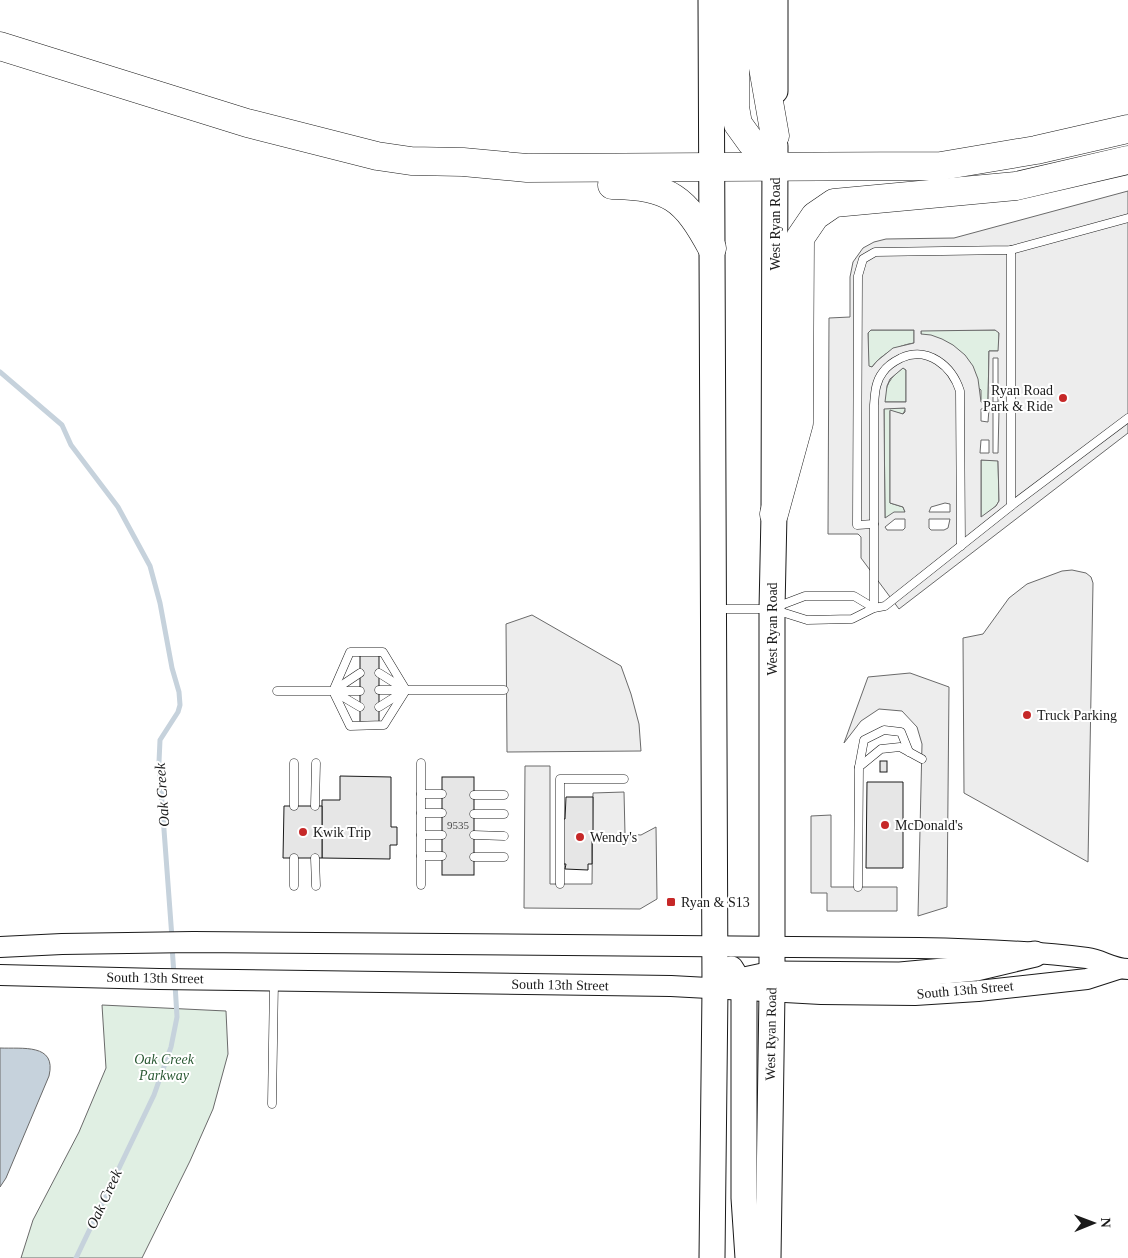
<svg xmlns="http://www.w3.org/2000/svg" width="1128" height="1258" font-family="Georgia,serif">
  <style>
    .green { fill: #e0efe3; stroke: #6a6a6a }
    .parking { fill: #ededed; stroke: #6a6a6a; fill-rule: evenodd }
    .water { fill: #c6d2dc; stroke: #6a6a6a }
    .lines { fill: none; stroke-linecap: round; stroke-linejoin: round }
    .stream { stroke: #c6d2dc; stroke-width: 5 }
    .building { fill: #e6e6e6; stroke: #1a1a1a }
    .service-casing { stroke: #1a1a1a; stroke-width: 9 }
    .tertiary-casing { stroke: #1a1a1a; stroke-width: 22 }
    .primary-casing { stroke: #1a1a1a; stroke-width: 27 }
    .motorway-casing { stroke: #1a1a1a; stroke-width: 29 }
    .service { stroke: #fff; stroke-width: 8 }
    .tertiary { stroke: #fff; stroke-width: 20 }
    .primary { stroke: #fff; stroke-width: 25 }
    .motorway { stroke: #fff; stroke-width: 28 }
    .poi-dot { fill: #c62828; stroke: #fff; stroke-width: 2 }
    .labels { text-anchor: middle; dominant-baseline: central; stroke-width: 4; stroke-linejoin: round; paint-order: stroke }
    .number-label { font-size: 11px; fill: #4d4d4d }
    .street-label { font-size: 14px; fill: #1a1a1a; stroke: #fff }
    .poi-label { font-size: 14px; fill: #1a1a1a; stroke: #fff; text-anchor: start }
    .park-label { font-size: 14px; font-style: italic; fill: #2b5a34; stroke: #fff }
    .water-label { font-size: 15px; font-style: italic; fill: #1a1a1a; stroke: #fff }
  </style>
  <rect width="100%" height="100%" fill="#fff"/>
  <!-- green -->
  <g class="green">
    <path d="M 871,330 L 914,330 L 914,343 C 899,345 881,354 872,367 L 868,367 L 868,332 Z"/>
    <path d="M 921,330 L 996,330 L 999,333 L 999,351 L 989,351 L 988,402 L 981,402 L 981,390 L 921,334 Z"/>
    <path d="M 903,368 L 906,370 L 906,402 L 884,402 C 885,386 890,377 903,368 Z"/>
    <path d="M 884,408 L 906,408 L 903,414 L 890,411 L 890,503 L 903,507 L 905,512 L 885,518 Z"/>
    <path d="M 981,460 L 998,460 L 999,501 L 996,506 L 981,518 Z"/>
    <path d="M 102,1005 L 226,1011 L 228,1054 L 213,1109 L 190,1161 L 142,1258 L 21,1258 L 33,1220 L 79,1132 L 106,1068 Z"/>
  </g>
  <!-- parking -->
  <g class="parking">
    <path d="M 1128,191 L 1128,433 L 899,609 L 861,558 L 861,537 L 858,534 L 828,534 L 829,318 L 850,317 L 850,277 L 853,262 L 863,248 L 874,242 L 886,239 L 954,238 ZM 871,330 L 914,330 L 914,343 L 893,348 L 877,361 L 872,367 L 869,366 L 868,333 ZM 995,330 L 999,333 L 998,351 L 989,351 L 988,402 L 981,402 L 978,379 L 973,366 L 965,355 L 953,345 L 942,339 L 931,335 L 921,334 L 921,331 ZM 993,358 L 998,358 L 998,402 L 993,402 ZM 903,368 L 906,370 L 906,402 L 885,402 L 887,386 L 890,379 ZM 905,408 L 905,412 L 903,414 L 890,410 L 890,503 L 903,507 L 905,512 L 894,512 L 885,518 L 884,409 ZM 981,409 L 989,409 L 988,422 L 981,421 ZM 993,409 L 999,410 L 998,453 L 993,453 ZM 981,440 L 989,440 L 989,453 L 980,453 ZM 981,460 L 998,461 L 999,501 L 996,506 L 981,517 ZM 945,503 L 950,504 L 950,512 L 929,512 L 931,507 ZM 895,519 L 905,519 L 905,528 L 903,530 L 887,530 L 885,527 ZM 929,519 L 950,519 L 948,528 L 944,530 L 931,530 L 929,528 Z"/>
    <path d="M 1072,570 L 1086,573 L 1091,577 L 1093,583 L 1088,862 L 964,793 L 963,638 L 983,634 L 1009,598 L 1027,584 L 1062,571 Z"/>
    <path d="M 532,615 L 621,666 L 631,694 L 639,724 L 641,751 L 507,752 L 506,624 Z"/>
    <path d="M 910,673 L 949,687 L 947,907 L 918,916 L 922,744 L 917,727 L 902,711 L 879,709 L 861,721 L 844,743 L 868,677 Z"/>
    <path d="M 525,766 L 550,766 L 550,884 L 592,884 L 593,793 L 624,792 L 625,834 L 641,835 L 656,827 L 657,899 L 640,909 L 524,908 Z"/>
    <path d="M 831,815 L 831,887 L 897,887 L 897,911 L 827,911 L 827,893 L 811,893 L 811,816 Z"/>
  </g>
  <!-- water -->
  <path class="water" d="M 0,1048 C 22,1049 57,1043 49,1076 L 6,1178 L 0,1187 Z"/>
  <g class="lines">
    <!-- stream -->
    <g class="stream">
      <path d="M 0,372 L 62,425 L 71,445 L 118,507 L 150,566 L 160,603 L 172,668 L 179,692 L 180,705 L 178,712 L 160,740 L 159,762 L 172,938"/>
      <path d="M 172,946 L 174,975"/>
      <path d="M 76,1258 L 154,1095 L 171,1047 L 177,1017 L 175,984"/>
    </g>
  </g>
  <!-- building -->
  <g class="building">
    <rect x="360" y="655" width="19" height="67"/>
    <rect x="880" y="761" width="7" height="11"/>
    <path d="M 340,776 L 391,777 L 391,827 L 397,827 L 397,845 L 390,845 L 390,859 L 322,858 L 322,800 L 340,800 Z"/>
    <rect x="442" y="777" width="32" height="98"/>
    <path d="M 867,782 L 903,782 L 903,868 L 866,868 Z"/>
    <path d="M 566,797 L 593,797 L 593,832 L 597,832 L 597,841 L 592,841 L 592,864 L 588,864 L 588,870 L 565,869 L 566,864 L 563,864 L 563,819 L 565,819 Z"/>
    <path d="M 284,806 L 322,806 L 322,858 L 283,858 Z"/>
  </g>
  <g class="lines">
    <defs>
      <g id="service">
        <path d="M 1011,250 L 1011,506"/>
        <path d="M 874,524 L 857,525 L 858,276 L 863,259 L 875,252 L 1011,250 L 1128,218"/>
        <path d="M 776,607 L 805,596 L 854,596 L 874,608 L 874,405 C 875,394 875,382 883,372 C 887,366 895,361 901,358 C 928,346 952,366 960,391 L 961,546"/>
        <path d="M 717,609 L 772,609 L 807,620 L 852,619 L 874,608 L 885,606 L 1011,506 L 1128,418"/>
        <path d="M 379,673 L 406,690 L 379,707"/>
        <path d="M 379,690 L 406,690"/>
        <path d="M 277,691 L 333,691 L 350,652 L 383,652 L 406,690 L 504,690"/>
        <path d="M 360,691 L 333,691 L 350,726 L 384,725 L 406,690"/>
        <path d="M 360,707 L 333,691 L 360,673"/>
        <path d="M 294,763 L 294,806"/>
        <path d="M 859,767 L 864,740 L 884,730 L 901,732 L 909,752"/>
        <path d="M 421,794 L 442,794"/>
        <path d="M 474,795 L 504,795"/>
        <path d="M 315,806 L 316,763"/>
        <path d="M 421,813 L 442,813"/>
        <path d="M 474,814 L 504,814"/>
        <path d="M 421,835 L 442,835"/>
        <path d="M 474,835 L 504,836"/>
        <path d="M 421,856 L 442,856"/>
        <path d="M 474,857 L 504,857"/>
        <path d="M 294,858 L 294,886"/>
        <path d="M 315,858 L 316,886"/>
        <path d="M 560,884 L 560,779 L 624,779"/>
        <path d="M 421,885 L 421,763"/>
        <path d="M 858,887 L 859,767 L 881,749 L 900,747 L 922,759"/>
        <path d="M 272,1104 L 274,982"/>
      </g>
      <g id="tertiary">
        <path d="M 0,947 L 62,944 L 193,942 L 918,948 C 974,949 1032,951 1087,958 C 1102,960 1113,969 1128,969"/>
        <path d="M 0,975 L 159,979 L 671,986 L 821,994 L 915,995 L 978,991 L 1087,979 L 1118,969"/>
      </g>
      <g id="primary">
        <path d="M 711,0 L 715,989 L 712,1258"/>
        <path d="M 775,91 L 775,0"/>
        <path d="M 731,969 L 744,990 L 744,1198 L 748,1258"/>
        <path d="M 715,989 L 740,981 L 772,974 L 900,975 L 976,968 L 1035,954"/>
        <path d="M 768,1258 L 772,992 L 772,609 L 774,514 L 775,146"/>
      </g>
      <g id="motorway">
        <path d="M 735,0 L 735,107 L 738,124 L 751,142 L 775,167"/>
        <path d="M 761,0 L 761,56 L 775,136"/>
        <path d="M 0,46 L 247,123 L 377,156 L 411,161 L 463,162 L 527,168 L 941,166 L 1036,150 L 1128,129"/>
        <path d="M 612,185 C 670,186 685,198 712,248"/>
        <path d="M 774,514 L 799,423 L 800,238 L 815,216 L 834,203 L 1016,186 L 1128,160"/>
      </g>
    </defs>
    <!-- service casing -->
    <use href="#service" class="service-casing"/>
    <!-- tertiary casing -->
    <use href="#tertiary" class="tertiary-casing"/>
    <!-- primary casing -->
    <use href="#primary" class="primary-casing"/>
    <!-- motorway casing -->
    <use href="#motorway" class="motorway-casing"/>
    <!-- service -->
    <use href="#service" class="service"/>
    <!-- tertiary -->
    <use href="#tertiary" class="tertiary"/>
    <!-- primary -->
    <use href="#primary" class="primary"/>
    <!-- motorway -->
    <use href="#motorway" class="motorway"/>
  </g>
  <!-- markers -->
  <g class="poi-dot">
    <circle cx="1063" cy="398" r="5"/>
    <circle cx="1027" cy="715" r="5"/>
    <circle cx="885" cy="825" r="5"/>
    <circle cx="303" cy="832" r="5"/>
    <circle cx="580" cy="837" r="5"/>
    <rect x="666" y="897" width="10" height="10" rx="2.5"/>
  </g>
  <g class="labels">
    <!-- number labels -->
    <g class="number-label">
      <text x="458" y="825">9535</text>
    </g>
    <!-- street labels -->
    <g class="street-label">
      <text transform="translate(775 224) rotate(-90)">West Ryan Road</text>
      <text transform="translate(772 629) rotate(-90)">West Ryan Road</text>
      <text transform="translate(155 978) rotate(1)">South 13th Street</text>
      <text transform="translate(560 985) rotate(1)">South 13th Street</text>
      <text transform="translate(965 990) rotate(-5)">South 13th Street</text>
      <text transform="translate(771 1034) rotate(-89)">West Ryan Road</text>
    </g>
    <!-- poi labels -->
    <g class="poi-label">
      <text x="1053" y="390" text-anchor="end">Ryan Road<tspan x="1053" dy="16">Park &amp; Ride</tspan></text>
      <text x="1037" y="715">Truck Parking</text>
      <text x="895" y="825">McDonald's</text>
      <text x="313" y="832">Kwik Trip</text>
      <text x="590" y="837">Wendy's</text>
      <text x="681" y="902">Ryan &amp; S13</text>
    </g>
    <!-- park labels -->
    <g class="park-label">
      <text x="164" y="1059">Oak Creek<tspan x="164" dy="16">Parkway</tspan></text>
    </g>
    <!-- water labels -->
    <g class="water-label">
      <text transform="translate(162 795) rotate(-94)">Oak Creek</text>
      <text transform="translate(104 1199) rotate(-65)">Oak Creek</text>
    </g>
  </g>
  <!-- north arrow -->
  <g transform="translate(1093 1223) rotate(89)" stroke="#ffffff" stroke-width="4" paint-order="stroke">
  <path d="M0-4L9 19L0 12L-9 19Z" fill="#1a1a1a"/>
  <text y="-8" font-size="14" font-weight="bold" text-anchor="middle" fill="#1a1a1a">N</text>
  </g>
</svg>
